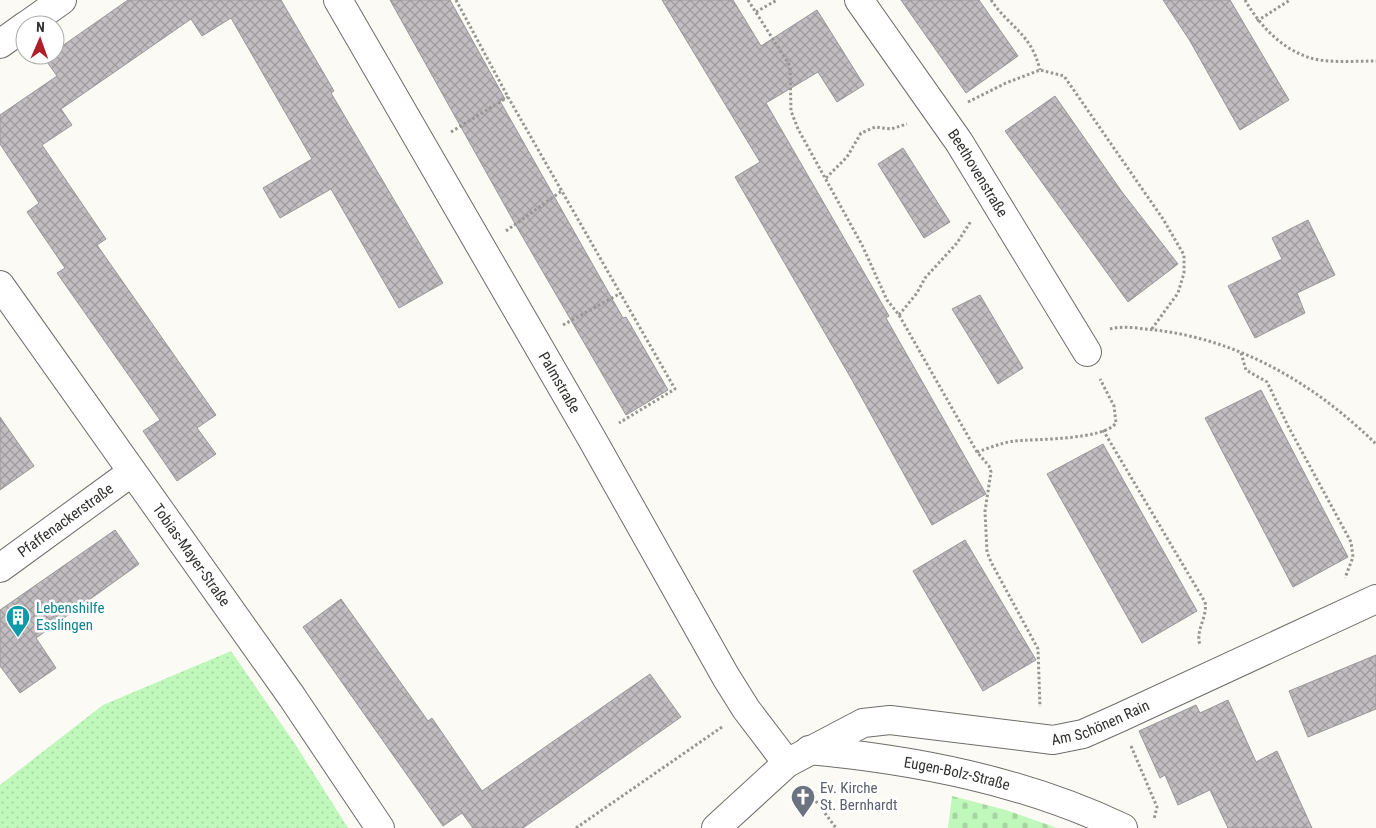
<svg xmlns="http://www.w3.org/2000/svg" width="1376" height="828" font-family="'Roboto Condensed',sans-serif">
  <style>
    .grass { fill: url(#grass-dots) }
    .cemetery { fill: url(#cemetery-stones) }
    .building { fill: url(#building-cross-hatch); stroke: #9a979a }
    .lines { fill: none; stroke-linecap: round; stroke-linejoin: round }
    .minor-casing { stroke: #6f6d69; stroke-width: 30 }
    .path { stroke: #979692; stroke-width: 3; stroke-dasharray: 2.5 2.5; stroke-linecap: butt }
    .minor { stroke: #fff; stroke-width: 28 }
    .labels { text-anchor: middle; dominant-baseline: central; stroke-width: 5; stroke-linejoin: round; paint-order: stroke }
    .street-label { font-size: 15px; fill: #32312f; stroke: #fff }
    .culture-label { font-size: 15px; fill: #0d838f; stroke: #fff; text-anchor: start }
    .worship-label { font-size: 15px; fill: #5b616d; stroke: #fff; text-anchor: start }
  </style>
  <defs>
    <pattern id="grass-dots" width="8" height="8" patternUnits="userSpaceOnUse" patternTransform="scale(1.25)"><rect width="8" height="8" fill="#bff8ba"/><path d="M2 2h.1M6 6h.1" fill="none" stroke="#a5d5a0" stroke-width="1.8" stroke-linecap="round"/></pattern>
    <pattern id="cemetery-stones" width="16" height="16" patternUnits="userSpaceOnUse" patternTransform="scale(1.25)"><rect width="16" height="16" fill="#bff8ba"/><path d="M2 7V4a2 2 0 0 1 4 0v3zM10 15v-3a2 2 0 0 1 4 0v3z" fill="#a5d5a0"/></pattern>
    <pattern id="building-cross-hatch" width="8" height="8" patternUnits="userSpaceOnUse" patternTransform="scale(1.25)"><rect width="8" height="8" fill="#c1bdc0"/><path d="M0 0l8 8M0 8l8-8" fill="none" stroke="#9d9a9c"/></pattern>
  </defs>
  <rect width="100%" height="100%" fill="#fbfaf5"/>
  <!-- grass -->
  <path class="grass" d="M 231,651 L 297,747 L 348,828 L 0,828 L 0,785 L 103,705 Z"/>
  <!-- cemetery -->
  <path class="cemetery" d="M 952,796 L 1006,810 L 1057,828 L 948,828 Z"/>
  <!-- building -->
  <g class="building">
    <path d="M 128,0 L 281,0 L 334,91 L 331,93 L 443,283 L 399,308 L 331,189 L 280,218 L 263,188 L 312,159 L 231,18 L 202,36 L 191,19 L 61,109 L 72,125 L 42,145 L 106,239 L 97,245 L 216,415 L 197,428 L 216,454 L 177,481 L 143,431 L 160,420 L 57,273 L 65,268 L 27,212 L 39,203 L 0,144 L 0,115 L 57,76 L 45,59 L 55,55 L 55,51 Z"/>
    <path d="M 390,0 L 450,0 L 505,99 L 500,101 L 623,318 L 626,317 L 668,390 L 626,415 L 514,222 Z"/>
    <path d="M 662,0 L 733,0 L 761,46 L 817,10 L 864,85 L 837,102 L 818,72 L 766,103 L 889,316 L 886,318 L 986,494 L 932,525 L 852,380 L 735,177 L 760,162 Z"/>
    <path d="M 901,0 L 979,0 L 1018,56 L 966,93 Z"/>
    <path d="M 1163,0 L 1230,0 L 1289,100 L 1240,130 L 1190,41 Z"/>
    <path d="M 1055,96 L 1122,192 L 1178,264 L 1128,302 L 1005,131 Z"/>
    <path d="M 903,148 L 950,222 L 924,238 L 878,164 Z"/>
    <path d="M 1308,220 L 1335,275 L 1297,293 L 1305,313 L 1255,338 L 1228,286 L 1282,259 L 1272,238 Z"/>
    <path d="M 980,295 L 1023,368 L 998,384 L 952,309 Z"/>
    <path d="M 1261,390 L 1348,557 L 1293,587 L 1205,418 Z"/>
    <path d="M 0,417 L 34,466 L 0,490 Z"/>
    <path d="M 1103,444 L 1197,611 L 1142,643 L 1047,474 Z"/>
    <path d="M 115,530 L 139,564 L 36,638 L 56,668 L 20,693 L 0,666 L 0,610 Z"/>
    <path d="M 965,540 L 1036,660 L 983,691 L 913,571 Z"/>
    <path d="M 341,599 L 428,721 L 432,718 L 482,791 L 650,674 L 681,717 L 523,828 L 473,828 L 462,813 L 443,826 L 303,627 Z"/>
    <path d="M 1376,655 L 1376,709 L 1308,737 L 1289,691 Z"/>
    <path d="M 1228,700 L 1256,762 L 1277,751 L 1312,828 L 1228,828 L 1210,790 L 1178,805 L 1165,775 L 1160,778 L 1139,731 L 1196,705 L 1200,713 Z"/>
  </g>
  <g class="lines">
    <defs>
      <g id="minor">
        <path id="s1" d="M 338,0 L 592,439 L 726,677 L 746,709 L 787,763"/>
        <path id="s2" d="M 859,0 L 959,142 L 1087,352"/>
        <path d="M 27,25 L 62,0"/>
        <path d="M 0,44 L 25,26"/>
        <path id="s3" d="M 0,285 L 292,697 L 380,828"/>
        <path id="s4" d="M 0,568 L 132,472"/>
        <path id="s5" d="M 809,750 C 917,760 1024,781 1123,828"/>
        <path id="s6" d="M 716,828 L 787,763 L 863,723 L 890,720 L 1053,740 L 1083,734 L 1119,718 L 1376,599"/>
      </g>
    </defs>
    <!-- minor casing -->
    <use href="#minor" class="minor-casing"/>
    <!-- path -->
    <g class="path">
      <path d="M 456,0 L 508,97 L 675,389 L 619,423"/>
      <path d="M 748,0 L 790,66 L 791,111 L 798,129 L 862,245 L 887,300 L 899,315 L 977,452 L 989,466 L 991,472 L 985,511 L 987,552 L 991,562 L 1038,649 L 1040,707"/>
      <path d="M 991,0 C 1010,28 1031,33 1040,70"/>
      <path d="M 1245,0 C 1260,26 1283,51 1314,59 C 1334,63 1356,61 1376,61"/>
      <path d="M 756,12 L 777,0"/>
      <path d="M 1257,21 L 1290,0"/>
      <path d="M 968,102 L 1006,83 L 1040,70 L 1064,76 L 1163,219 L 1184,255 L 1184,273 L 1178,293 L 1151,330"/>
      <path d="M 451,132 L 508,97"/>
      <path d="M 826,178 L 847,157 L 861,133 L 875,127 L 891,129 L 907,124"/>
      <path d="M 506,231 L 563,190"/>
      <path d="M 899,315 L 917,293 L 925,278 L 957,243 L 971,221"/>
      <path d="M 563,325 L 621,293"/>
      <path d="M 1110,329 C 1124,325 1141,329 1155,330 C 1241,340 1316,385 1376,444"/>
      <path d="M 1241,353 L 1246,370 L 1267,382 L 1270,388 L 1288,426 L 1351,542 L 1353,557 L 1345,578"/>
      <path d="M 1103,430 L 1205,602 C 1208,617 1195,630 1200,645"/>
      <path d="M 977,452 C 989,448 1001,443 1014,441 C 1035,439 1104,440 1116,423 L 1114,406 L 1100,379"/>
      <path d="M 1131,746 L 1157,807 L 1154,819"/>
      <path d="M 807,789 L 836,828"/>
      <path d="M 576,828 L 722,727"/>
    </g>
    <!-- minor -->
    <use href="#minor" class="minor"/>
  </g>
  <!-- icons -->
  <defs>
    <symbol id="building-pin" viewBox="-11 -11 22 30"><path d="M0 17L-7.5 6A9.5 9.5 0 1 1 7.5 6Z" fill="#0f9aa8" stroke="#fff"/><path d="M-4-6H4V6H1V3H-1V6H-4ZM-2.5-4.3h1.7v1.8h-1.7ZM.8-4.3h1.7v1.8H.8ZM-2.5-1h1.7V.8h-1.7ZM.8-1h1.7V.8H.8Z" fill="#fff"/></symbol>
    <symbol id="church-pin" viewBox="-11 -11 22 30"><path d="M0 17L-7.5 6A9.5 9.5 0 1 1 7.5 6Z" fill="#6b7280" stroke="#fff"/><path d="M-1.2-6h2.4v3.5h3.3v2.4h-3.3V6h-2.4V-.1h-3.3v-2.4h3.3Z" fill="#fff"/></symbol>
  </defs>
  <g fill-rule="evenodd">
    <use href="#building-pin" x="4" y="603" width="28" height="38"/>
    <use href="#church-pin" x="789" y="783" width="28" height="38"/>
  </g>
  <g class="labels">
    <!-- street labels -->
    <g class="street-label">
      <text stroke="none"><textPath href="#s2" startOffset="210">Beethovenstraße</textPath></text>
      <text stroke="none"><textPath href="#s1" startOffset="442">Palmstraße</textPath></text>
      <text stroke="none"><textPath href="#s4" startOffset="81">Pfaffenackerstraße</textPath></text>
      <text stroke="none"><textPath href="#s3" startOffset="331">Tobias-Mayer-Straße</textPath></text>
      <text stroke="none"><textPath href="#s6" startOffset="424">Am Schönen Rain</textPath></text>
      <text stroke="none"><textPath href="#s5" startOffset="150">Eugen-Bolz-Straße</textPath></text>
    </g>
    <!-- culture labels -->
    <g class="culture-label">
      <text x="36" y="608">Lebenshilfe<tspan x="36" dy="17">Esslingen</tspan></text>
    </g>
    <!-- worship labels -->
    <g class="worship-label">
      <text x="820" y="788">Ev. Kirche<tspan x="820" dy="17">St. Bernhardt</tspan></text>
    </g>
  </g>
  <!-- north arrow -->
  <g transform="translate(40 40) rotate(2)"><circle r="24" fill="#ffffff" stroke="#adadac"/>
  <path d="M0-4L9 19L0 12L-9 19Z" fill="#af1d27"/>
  <text y="-8" font-size="14" font-weight="bold" text-anchor="middle" fill="#32312f">N</text>
  </g>
</svg>
